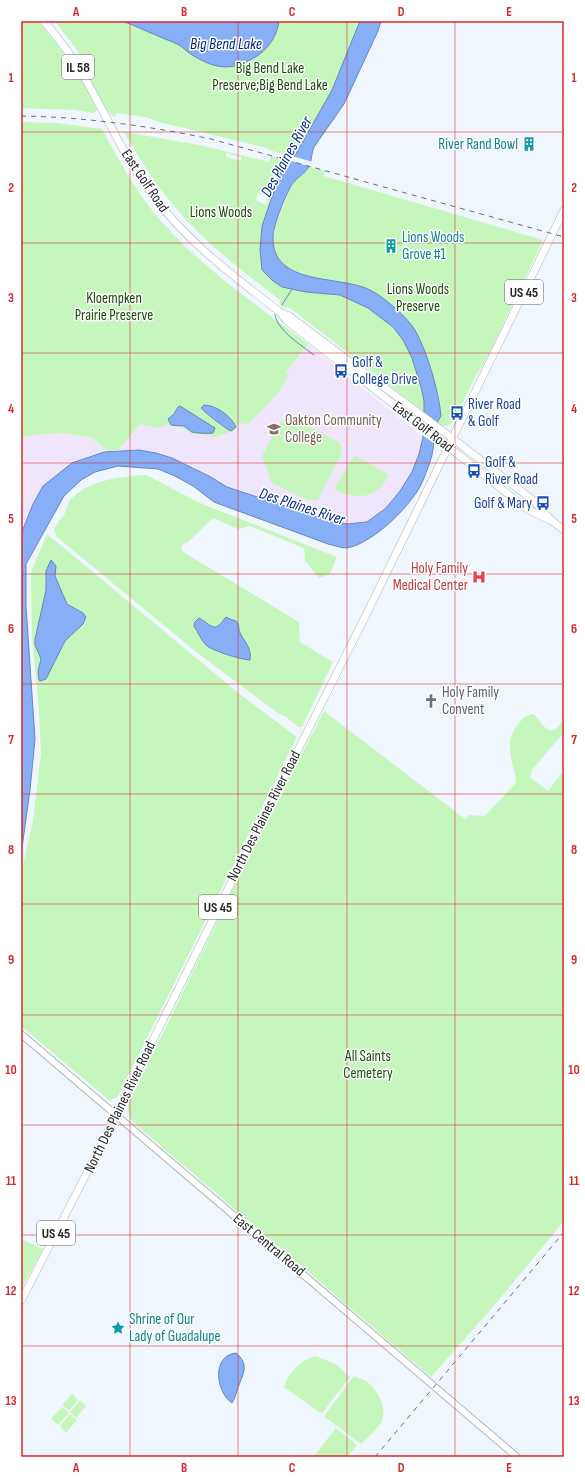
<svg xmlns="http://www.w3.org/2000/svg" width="585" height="1478" font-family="'Sofia Sans Condensed',sans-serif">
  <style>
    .education { fill: #f0e6fc }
    .green { fill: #c5f6bc; fill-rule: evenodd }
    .water { fill: #87aff7; stroke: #6986b9 }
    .pier { fill: #eff6fd }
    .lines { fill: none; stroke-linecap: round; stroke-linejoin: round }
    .stream { stroke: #6986b9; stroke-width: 1 }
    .secondary-casing { stroke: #afb6bc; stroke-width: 8 }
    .primary-casing { stroke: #afb6bc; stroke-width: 8 }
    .secondary { stroke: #fff; stroke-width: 6 }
    .primary { stroke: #fff; stroke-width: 7 }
    .rail { stroke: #6a6f72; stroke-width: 1; stroke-dasharray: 5 5; stroke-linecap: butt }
    .grid { fill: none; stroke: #d62828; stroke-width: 1; stroke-opacity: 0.55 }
    .labels { text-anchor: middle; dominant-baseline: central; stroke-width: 3; stroke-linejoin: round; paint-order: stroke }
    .shield { fill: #fff; stroke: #656768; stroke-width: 1 }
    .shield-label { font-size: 14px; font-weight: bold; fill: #232628 }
    .park-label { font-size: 15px; fill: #154e06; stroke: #fff }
    .culture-label { font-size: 15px; fill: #0d838f; stroke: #fff; text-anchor: start }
    .street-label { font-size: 15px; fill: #232628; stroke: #fff }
    .transit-label { font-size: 15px; fill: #164399; stroke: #fff; text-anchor: start }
    .education-label { font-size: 15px; fill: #785e54; stroke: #fff; text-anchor: start }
    .health-label { font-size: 15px; fill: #be3a42; stroke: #fff; text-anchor: end }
    .worship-label { font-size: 15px; fill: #5b616d; stroke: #fff; text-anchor: start }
    .water-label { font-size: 16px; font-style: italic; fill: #032b7c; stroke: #fff }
    .neatline { fill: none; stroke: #d62828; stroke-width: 1.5 }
    .grid-label { font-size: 13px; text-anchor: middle; font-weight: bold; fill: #d62828 }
  </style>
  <rect width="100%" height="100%" fill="#eff6fd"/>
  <!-- education -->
  <g class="education">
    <path d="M 308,344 L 423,437 L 419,454 L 412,472 L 400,491 L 386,508 L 367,522 L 347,524 L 324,519 L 227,487 L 209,476 L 172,458 L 139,450 L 118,450 L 182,371 L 246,421 Z"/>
    <path d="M 21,383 L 108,451 L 91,455 L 72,463 L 33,504 L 21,534 Z"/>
  </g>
  <!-- green -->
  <g class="green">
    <path d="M 21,21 L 38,21 C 61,48 84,77 97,110 L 94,113 L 74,110 L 21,108 Z"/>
    <path d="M 55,21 L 360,21 L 332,90 L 294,157 L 272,151 L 267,148 L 159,122 L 145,117 L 116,113 L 116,117 C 105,115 88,78 83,68 L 88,65 Z"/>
    <path d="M 21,122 L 57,123 L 102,129 C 118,159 134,188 155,214 C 198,266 256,304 308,344 L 286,372 L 288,376 C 281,393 262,411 248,424 L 240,423 L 234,431 L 214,437 L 199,434 L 192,434 L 184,428 L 165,425 L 159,428 L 140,424 L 118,450 L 108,451 L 92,438 L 65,433 L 40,434 L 21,438 Z"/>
    <path d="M 124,132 L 199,145 L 269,162 L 271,156 L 290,161 L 282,168 L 275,227 L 292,184 L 309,167 L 325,171 L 324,176 L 543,240 L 486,360 L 475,377 L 456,417 L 450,425 L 443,426 L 438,424 L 437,422 L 290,308 L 283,307 L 280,304 L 280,300 C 253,279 225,258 200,234 C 169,204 145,169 124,132 ZM 226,153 L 241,157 L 241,161 L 226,157 ZM 258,193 L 268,196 L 266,205 L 256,200 Z"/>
    <path d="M 288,415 L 340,443 L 342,452 L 318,500 L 307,500 L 272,483 L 262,456 L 281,421 Z"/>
    <path d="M 356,456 L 389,475 C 376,500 357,500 334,489 L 353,458 Z"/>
    <path d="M 146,475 L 200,503 L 337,557 L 330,574 L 319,578 L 305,561 L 304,548 L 250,526 L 238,529 L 213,518 L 188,542 L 183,544 L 181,548 L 183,552 L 299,622 L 300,642 L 333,662 L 302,727 L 298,727 L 285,716 L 279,714 L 195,651 L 57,537 L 54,530 C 57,522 60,521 64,515 C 67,509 68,502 72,498 C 91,479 121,477 146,475 Z"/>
    <path d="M 47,534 L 237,692 L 297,737 L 118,1096 L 110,1101 L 21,1026 L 21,874 L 33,821 L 41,753 L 38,697 L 32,639 L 31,572 Z"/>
    <path d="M 324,711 L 465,819 L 470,815 L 485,816 L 515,784 L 516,780 C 512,758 503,741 520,722 C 524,717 526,715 533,714 C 540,719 542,728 551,731 L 557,728 L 564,719 L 564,732 L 532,770 L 530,777 L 548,791 L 564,770 L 564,1221 L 492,1308 L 431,1377 L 133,1122 C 129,1116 128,1112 128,1105 L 230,895 Z"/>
    <path d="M 21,1239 L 43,1249 L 21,1289 Z"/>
    <path d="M 315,1356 L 336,1364 L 350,1377 L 322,1413 L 319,1412 L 284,1387 C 289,1372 300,1361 315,1356 Z"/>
    <path d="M 354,1376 C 358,1378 362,1379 366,1381 C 377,1389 389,1410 381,1423 C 376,1430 368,1437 361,1444 L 325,1417 L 325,1415 Z"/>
    <path d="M 72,1394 L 78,1400 L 69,1411 L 62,1405 Z"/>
    <path d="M 80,1400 L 86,1406 L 76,1418 L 70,1412 Z"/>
    <path d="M 62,1407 L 69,1413 L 58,1425 L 51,1419 Z"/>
    <path d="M 70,1414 L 77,1420 L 66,1433 L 60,1426 Z"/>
    <path d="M 336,1428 L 357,1445 L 348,1457 L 313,1457 Z"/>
  </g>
  <!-- water -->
  <g class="water">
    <path d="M 122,21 L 279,21 C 277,36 269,48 257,56 C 234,71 217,70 194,56 C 188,53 184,48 179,45 C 172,41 163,39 156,35 C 145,31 134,25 122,21 Z"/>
    <path d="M 360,21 L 381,21 L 378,31 L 344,104 L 314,147 C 311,154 312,162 308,168 C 305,173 298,177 293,183 C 287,191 273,226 273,236 C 271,288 342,274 372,291 C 385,298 407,317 415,330 C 427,351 439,392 441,416 C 433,427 435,442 432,455 C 430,463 427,470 424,478 C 416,502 372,545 346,548 C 341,548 333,545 328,544 L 214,502 L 193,486 L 175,476 L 158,469 L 118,466 L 95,472 L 81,480 L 64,496 L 26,564 L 26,606 L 35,739 L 30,790 L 21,855 L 21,534 L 33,504 L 43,486 L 72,463 L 104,452 L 139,450 L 156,453 L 172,458 L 209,476 L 227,487 L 324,519 L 347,524 L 367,522 L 386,508 L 400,491 L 412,472 L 419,454 L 423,437 L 424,412 L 424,401 L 421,387 L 412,358 L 403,340 L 393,327 L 368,308 L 340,295 L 306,292 L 282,287 L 273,281 L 262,270 L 260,250 L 262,226 L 282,168 L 294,157 L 332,90 Z"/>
    <path d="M 204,405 C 216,405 231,416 236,427 L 231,431 C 226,429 203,411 201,408 Z"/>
    <path d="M 180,406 L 215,428 L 213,433 C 206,434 198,433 192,432 L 184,426 L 171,425 L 168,419 L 174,414 L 178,407 Z"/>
    <path d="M 51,560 L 56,566 L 55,576 L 67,604 L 83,613 L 86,617 L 83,624 L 65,641 L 46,679 L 40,681 L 39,680 L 38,671 L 41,659 L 35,645 L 35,639 L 46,590 L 46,571 Z"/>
    <path d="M 226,617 C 229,619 233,620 236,621 C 240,624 238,629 240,633 C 245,642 252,649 250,660 C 242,660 210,650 206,645 C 201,640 198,632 194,626 L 195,622 L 199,618 C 212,625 214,634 225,618 Z"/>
    <path d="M 236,1353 C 249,1364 244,1372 239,1385 C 236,1392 236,1397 232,1403 C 216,1392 211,1356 236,1353 Z"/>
  </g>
  <!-- pier -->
  <g class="pier">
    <path d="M 292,156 L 313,162 L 311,167 L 288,160 Z"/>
    <path d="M 422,411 L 438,423 L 435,444 L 421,434 Z"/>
  </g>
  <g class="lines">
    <!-- stream -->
    <g class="stream">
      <path d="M 282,305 L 292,289"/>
      <path d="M 275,315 C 277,330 302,346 314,355"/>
    </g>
    <defs>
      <path id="secondary" d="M 21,1034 L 517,1457"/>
      <g id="primary">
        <path d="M 44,21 C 58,38 72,56 83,75 C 106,114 124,157 151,193 C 186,241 233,276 280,312 L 286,320 L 306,336 L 441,441 L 527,509 L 552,521"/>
        <path d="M 282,313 L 289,316 L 452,438 L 534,501 L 552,521 L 564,530"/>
        <path d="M 21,1301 L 91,1165 L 223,899 L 366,615 L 564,210"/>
      </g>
    </defs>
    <!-- secondary casing -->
    <use href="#secondary" class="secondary-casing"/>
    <!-- primary casing -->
    <use href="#primary" class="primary-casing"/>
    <!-- secondary -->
    <use href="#secondary" class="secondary"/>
    <!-- primary -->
    <use href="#primary" class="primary"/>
    <!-- rail -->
    <g class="rail">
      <path d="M 21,116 C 85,117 148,126 211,139 L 564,237"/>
      <path d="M 375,1457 L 564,1232"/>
    </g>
  </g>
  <!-- grid -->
  <path class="grid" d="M 130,21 L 130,1457M 238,21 L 238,1457M 347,21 L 347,1457M 455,21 L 455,1457M 21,132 L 564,132M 21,243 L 564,243M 21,353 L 564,353M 21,463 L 564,463M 21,574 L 564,574M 21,684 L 564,684M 21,794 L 564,794M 21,904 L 564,904M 21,1015 L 564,1015M 21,1125 L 564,1125M 21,1235 L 564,1235M 21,1346 L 564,1346"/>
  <!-- icons -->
  <defs>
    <symbol id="building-bare" viewBox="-9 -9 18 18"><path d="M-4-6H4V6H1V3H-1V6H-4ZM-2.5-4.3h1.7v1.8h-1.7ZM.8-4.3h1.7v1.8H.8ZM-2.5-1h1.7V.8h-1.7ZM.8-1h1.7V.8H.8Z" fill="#0f9aa8" stroke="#fff" stroke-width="2.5" paint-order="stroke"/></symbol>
    <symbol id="bus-bare" viewBox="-9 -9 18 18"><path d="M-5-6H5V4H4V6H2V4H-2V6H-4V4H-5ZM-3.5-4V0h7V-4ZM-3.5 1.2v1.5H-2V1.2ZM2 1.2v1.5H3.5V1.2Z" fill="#1a4fb4" stroke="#fff" stroke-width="2.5" paint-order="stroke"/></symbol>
    <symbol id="university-bare" viewBox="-9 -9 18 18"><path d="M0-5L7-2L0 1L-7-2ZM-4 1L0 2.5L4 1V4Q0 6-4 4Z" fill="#8d6e63" stroke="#fff" stroke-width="2.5" paint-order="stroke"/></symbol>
    <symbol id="hospital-bare" viewBox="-9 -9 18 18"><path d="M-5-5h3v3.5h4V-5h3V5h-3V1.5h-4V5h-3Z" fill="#e0444e" stroke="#fff" stroke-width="2.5" paint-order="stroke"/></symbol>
    <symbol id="church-bare" viewBox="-9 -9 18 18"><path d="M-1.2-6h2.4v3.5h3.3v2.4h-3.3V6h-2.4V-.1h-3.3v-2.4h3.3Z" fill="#6b7280" stroke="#fff" stroke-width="2.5" paint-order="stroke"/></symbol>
    <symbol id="sight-bare" viewBox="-9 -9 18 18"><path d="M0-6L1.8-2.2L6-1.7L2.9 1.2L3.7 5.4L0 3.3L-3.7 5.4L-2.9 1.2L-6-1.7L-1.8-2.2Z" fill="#0f9aa8" stroke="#fff" stroke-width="2.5" paint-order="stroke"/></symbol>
  </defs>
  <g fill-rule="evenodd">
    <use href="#building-bare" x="519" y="134" width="20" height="20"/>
    <use href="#building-bare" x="381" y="236" width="20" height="20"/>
    <use href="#bus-bare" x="331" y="361" width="20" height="20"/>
    <use href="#bus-bare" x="447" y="403" width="20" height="20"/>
    <use href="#university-bare" x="264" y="419" width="20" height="20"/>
    <use href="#bus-bare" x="464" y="461" width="20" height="20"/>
    <use href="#bus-bare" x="533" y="493" width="20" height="20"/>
    <use href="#hospital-bare" x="469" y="567" width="20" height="20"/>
    <use href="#church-bare" x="421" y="691" width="20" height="20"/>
    <use href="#sight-bare" x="108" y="1318" width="20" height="20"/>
  </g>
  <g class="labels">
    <!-- shield labels -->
    <g class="shield">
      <rect x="62" y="55" width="32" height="24" rx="3"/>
      <rect x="505" y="280" width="38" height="24" rx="3"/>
      <rect x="199" y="895" width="38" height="24" rx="3"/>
      <rect x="37" y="1221" width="38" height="24" rx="3"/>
    </g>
    <g class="shield-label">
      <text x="78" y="67">IL 58</text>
      <text x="524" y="292">US 45</text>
      <text x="218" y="907">US 45</text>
      <text x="56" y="1233">US 45</text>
    </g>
    <!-- park labels -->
    <g class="park-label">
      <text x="270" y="68">Big Bend Lake<tspan x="270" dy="17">Preserve;Big Bend Lake</tspan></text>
      <text x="221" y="212">Lions Woods</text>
      <text x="418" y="289">Lions Woods<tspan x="418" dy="17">Preserve</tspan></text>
      <text x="114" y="298">Kloempken<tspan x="114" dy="17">Prairie Preserve</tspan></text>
      <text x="368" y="1056">All Saints<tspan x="368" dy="17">Cemetery</tspan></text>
    </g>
    <!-- culture labels -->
    <g class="culture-label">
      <text x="518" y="144" text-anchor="end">River Rand Bowl</text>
      <text x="402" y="237">Lions Woods<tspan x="402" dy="17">Grove #1</tspan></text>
      <text x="129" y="1319">Shrine of Our<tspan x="129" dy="17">Lady of Guadalupe</tspan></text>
    </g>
    <!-- street labels -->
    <g class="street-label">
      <text transform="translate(145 181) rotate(56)">East Golf Road</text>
      <text transform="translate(423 427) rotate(38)">East Golf Road</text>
      <text transform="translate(264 816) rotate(-63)">North Des Plaines River Road</text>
      <text transform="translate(120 1107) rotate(-64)">North Des Plaines River Road</text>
      <text transform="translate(269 1245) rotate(40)">East Central Road</text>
    </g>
    <!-- transit labels -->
    <g class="transit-label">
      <text x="352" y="362">Golf &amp;<tspan x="352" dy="17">College Drive</tspan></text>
      <text x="468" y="404">River Road<tspan x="468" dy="17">&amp; Golf</tspan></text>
      <text x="485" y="462">Golf &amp;<tspan x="485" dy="17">River Road</tspan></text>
      <text x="532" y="503" text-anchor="end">Golf &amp; Mary</text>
    </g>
    <!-- education labels -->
    <g class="education-label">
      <text x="285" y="420">Oakton Community<tspan x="285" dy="17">College</tspan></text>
    </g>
    <!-- health labels -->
    <g class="health-label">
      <text x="468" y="568">Holy Family<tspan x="468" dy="17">Medical Center</tspan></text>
    </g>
    <!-- worship labels -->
    <g class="worship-label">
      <text x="442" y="692">Holy Family<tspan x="442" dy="17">Convent</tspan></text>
    </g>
    <!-- water labels -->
    <g class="water-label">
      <text x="226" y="44">Big Bend Lake</text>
      <text transform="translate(287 157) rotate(-61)">Des Plaines River</text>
      <text transform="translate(302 507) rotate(18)">Des Plaines River</text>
    </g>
  </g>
  <!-- border -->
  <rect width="585" height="1478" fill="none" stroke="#ffffff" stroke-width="44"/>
  <rect x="22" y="22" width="541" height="1434" class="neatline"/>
  <g class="grid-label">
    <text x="76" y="16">A</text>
    <text x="184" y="16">B</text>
    <text x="292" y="16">C</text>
    <text x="401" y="16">D</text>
    <text x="509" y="16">E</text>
    <text x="11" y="82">1</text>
    <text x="574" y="82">1</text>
    <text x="11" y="192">2</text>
    <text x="574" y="192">2</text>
    <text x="11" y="302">3</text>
    <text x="574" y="302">3</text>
    <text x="11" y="413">4</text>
    <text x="574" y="413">4</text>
    <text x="11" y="523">5</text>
    <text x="574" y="523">5</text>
    <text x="11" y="633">6</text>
    <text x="574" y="633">6</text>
    <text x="11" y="744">7</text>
    <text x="574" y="744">7</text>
    <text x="11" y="854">8</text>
    <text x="574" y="854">8</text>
    <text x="11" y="964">9</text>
    <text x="574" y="964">9</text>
    <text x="11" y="1074">10</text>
    <text x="574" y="1074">10</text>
    <text x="11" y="1185">11</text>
    <text x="574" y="1185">11</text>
    <text x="11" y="1295">12</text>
    <text x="574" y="1295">12</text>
    <text x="11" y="1405">13</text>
    <text x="574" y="1405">13</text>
    <text x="76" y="1472">A</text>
    <text x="184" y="1472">B</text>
    <text x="292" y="1472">C</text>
    <text x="401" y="1472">D</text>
    <text x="509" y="1472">E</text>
  </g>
</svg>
